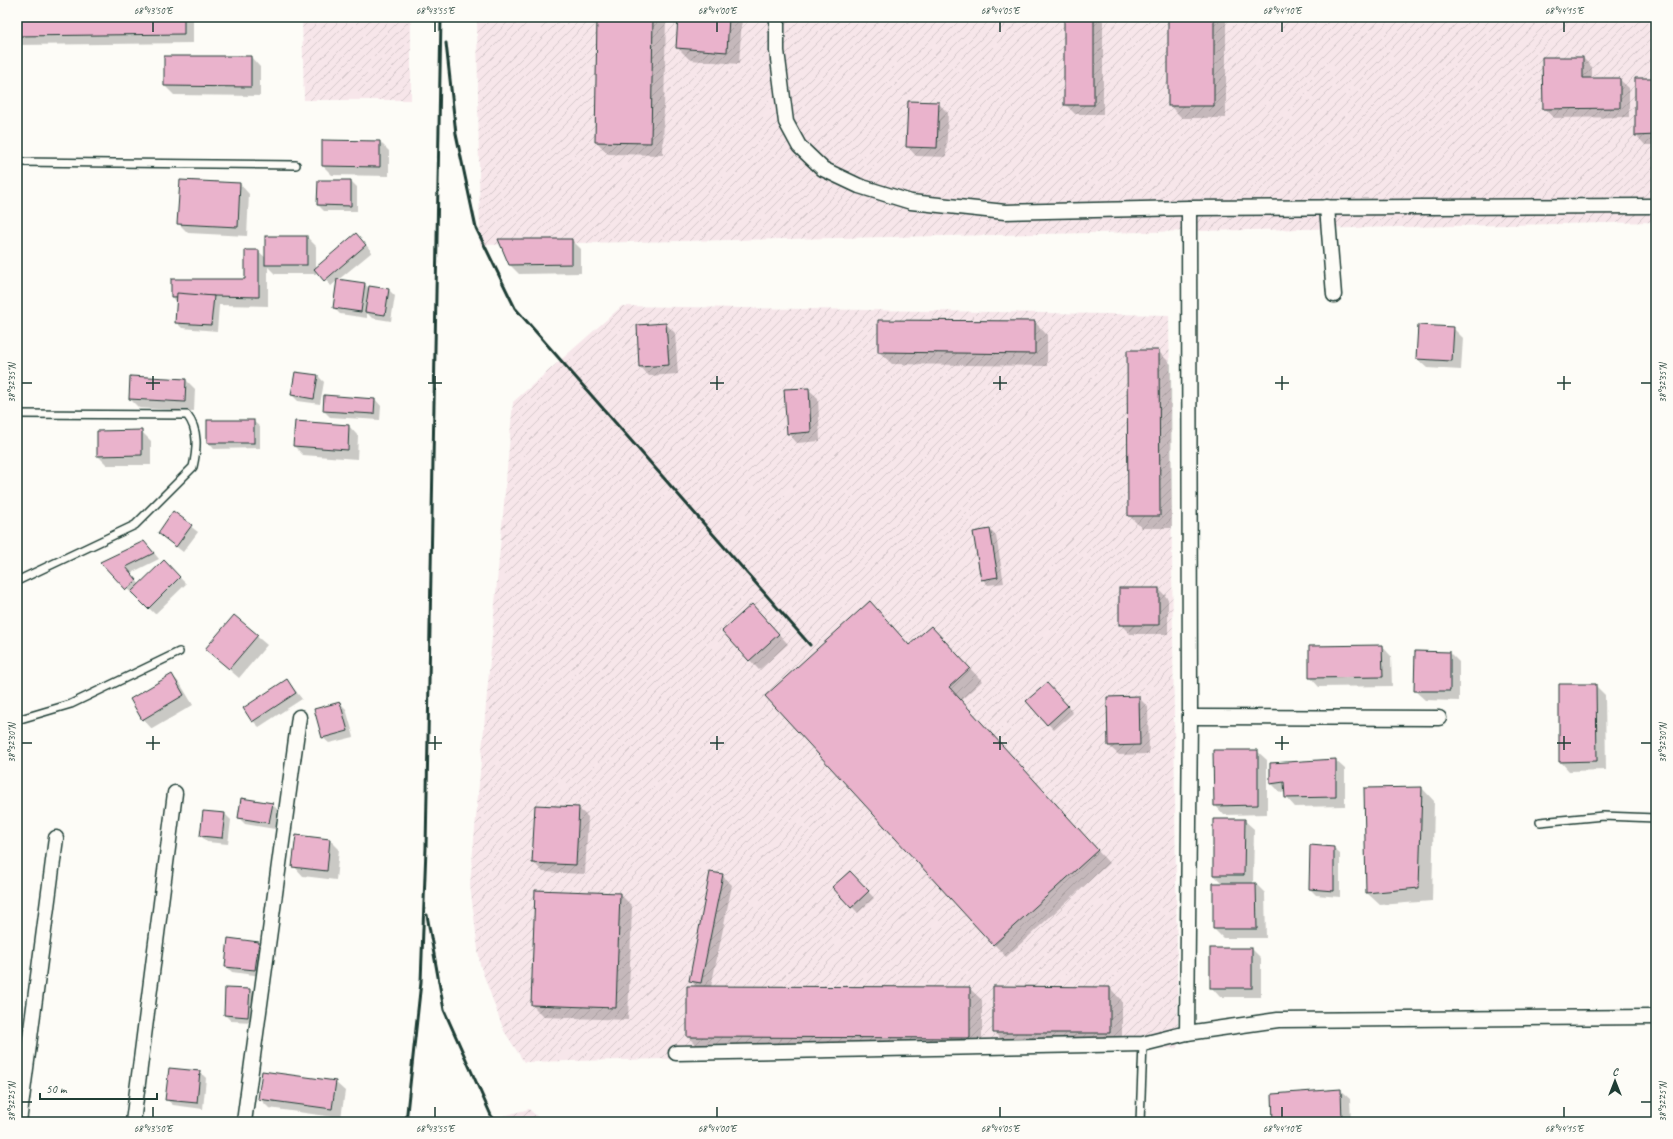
<svg xmlns="http://www.w3.org/2000/svg" width="1673" height="1139" font-family="Caveat,sans-serif">
  <style>
    .industrial { fill: url(#industrial-furrows) }
    .shadow { fill: #0003 }
    .building { fill: #eab3cc; stroke: #1f3d34 }
    .lines { fill: none; stroke-linecap: round; stroke-linejoin: round }
    .service-casing { stroke: #1f3d34; stroke-width: 10 }
    .minor-casing { stroke: #1f3d34; stroke-width: 17 }
    .service { stroke: #fdfcf7; stroke-width: 7 }
    .minor { stroke: #fdfcf7; stroke-width: 14 }
    .rail { stroke: #1f3d34; stroke-width: 3 }
    .ticks { fill: none; stroke: #1f3d34; stroke-width: 1.5 }
    .neatline { fill: none; stroke: #1f3d34; stroke-width: 1.5 }
    .ticks-label { font-size: 10px; text-anchor: middle; fill: #1f3d34 }
  </style>
  <defs>
    <pattern id="industrial-furrows" width="10" height="10" patternUnits="userSpaceOnUse"><rect width="10" height="10" fill="#f7e6ea"/><path d="M-1 1l2-2M0 10L10 0M9 11l2-2" fill="none" stroke="#d3c6c9"/></pattern>
  </defs>
  <rect width="100%" height="100%" fill="#fdfcf7"/>
  <filter id="ink" filterUnits="userSpaceOnUse"><feTurbulence type="fractalNoise" baseFrequency=".025" numOctaves="2"/><feDisplacementMap in="SourceGraphic" scale="8" xChannelSelector="R" yChannelSelector="G"/><feConvolveMatrix kernelMatrix="1 2 1 2 8 2 1 2 1" color-interpolation-filters="sRGB"/></filter>
  <g filter="url(#ink)">
    <!-- industrial -->
    <g class="industrial">
      <path d="M 302,17 L 411,17 L 411,100 L 304,100 Z"/>
      <path d="M 477,17 L 1656,17 L 1656,222 L 480,245 Z"/>
      <path d="M 622,306 L 1169,315 L 1178,1048 L 524,1062 L 504,1031 L 480,965 L 470,885 L 513,402 Z"/>
      <path d="M 529,1109 L 543,1122 L 480,1122 Z"/>
    </g>
    <!-- shadow -->
    <g class="shadow">
      <path d="M 17,17 L 193,17 L 193,43 L 17,45 Z"/>
      <path d="M 323,17 L 342,17 L 336,22 L 328,21 Z"/>
      <path d="M 598,17 L 666,17 L 663,155 L 608,154 L 596,141 Z"/>
      <path d="M 679,17 L 742,17 L 739,64 L 690,60 L 677,47 Z"/>
      <path d="M 1065,17 L 1099,17 L 1103,21 L 1103,114 L 1075,114 L 1065,104 Z"/>
      <path d="M 1169,17 L 1226,17 L 1226,118 L 1182,118 L 1169,105 Z"/>
      <path d="M 251,57 L 260,67 L 260,96 L 174,95 L 165,86 Z"/>
      <path d="M 1583,58 L 1592,67 L 1592,79 L 1619,79 L 1629,88 L 1629,117 L 1554,118 L 1544,108 Z"/>
      <path d="M 1656,79 L 1656,145 L 1645,145 L 1636,135 Z"/>
      <path d="M 938,103 L 948,113 L 946,157 L 916,156 L 907,146 Z"/>
      <path d="M 380,142 L 389,151 L 389,176 L 332,175 L 323,166 Z"/>
      <path d="M 181,181 L 240,184 L 249,194 L 247,236 L 188,233 L 178,223 Z"/>
      <path d="M 319,181 L 351,181 L 357,187 L 357,211 L 324,211 L 318,205 Z"/>
      <path d="M 307,237 L 316,246 L 316,269 L 362,240 L 372,252 L 338,280 L 365,284 L 369,289 L 389,290 L 395,296 L 391,321 L 372,318 L 367,313 L 367,318 L 340,314 L 334,308 L 338,280 L 331,286 L 316,269 L 316,274 L 275,274 L 268,267 L 268,306 L 219,305 L 217,331 L 182,328 L 176,322 L 177,302 L 172,297 L 246,280 L 258,251 L 266,258 Z"/>
      <path d="M 572,240 L 581,249 L 581,273 L 519,274 L 509,264 Z"/>
      <path d="M 1035,322 L 1047,335 L 1047,366 L 892,364 L 879,352 Z"/>
      <path d="M 666,324 L 675,333 L 678,374 L 649,376 L 640,366 Z"/>
      <path d="M 1453,328 L 1463,338 L 1461,370 L 1427,368 L 1417,359 Z"/>
      <path d="M 1158,351 L 1171,364 L 1172,528 L 1142,528 L 1129,516 Z"/>
      <path d="M 296,373 L 318,376 L 324,382 L 320,404 L 298,401 L 292,395 Z"/>
      <path d="M 186,380 L 195,389 L 194,411 L 139,408 L 130,399 Z"/>
      <path d="M 808,389 L 818,398 L 820,441 L 797,443 L 788,433 Z"/>
      <path d="M 375,399 L 381,406 L 380,420 L 330,417 L 324,411 Z"/>
      <path d="M 253,421 L 260,427 L 260,448 L 214,449 L 208,442 Z"/>
      <path d="M 295,422 L 349,426 L 358,436 L 357,459 L 303,455 L 294,446 Z"/>
      <path d="M 141,431 L 151,441 L 151,465 L 107,465 L 98,456 Z"/>
      <path d="M 173,513 L 198,532 L 183,552 L 159,533 Z"/>
      <path d="M 990,530 L 996,536 L 1004,583 L 988,585 L 982,579 Z"/>
      <path d="M 150,548 L 159,559 L 131,573 L 140,585 L 164,561 L 186,584 L 155,614 L 134,594 L 133,595 L 102,562 Z"/>
      <path d="M 1159,589 L 1168,599 L 1168,634 L 1130,634 L 1120,624 Z"/>
      <path d="M 752,605 L 788,644 L 759,670 L 723,631 Z"/>
      <path d="M 882,615 L 910,646 L 943,640 L 982,681 L 960,701 L 1109,863 L 1006,957 L 994,944 Z"/>
      <path d="M 234,617 L 267,645 L 239,678 L 216,658 Z"/>
      <path d="M 1382,646 L 1391,656 L 1392,686 L 1319,687 L 1310,677 Z"/>
      <path d="M 1450,653 L 1459,662 L 1459,701 L 1425,700 L 1415,691 Z"/>
      <path d="M 172,675 L 181,685 L 193,705 L 152,729 L 143,719 Z"/>
      <path d="M 287,680 L 302,699 L 259,727 L 253,721 Z"/>
      <path d="M 1596,686 L 1605,695 L 1606,770 L 1569,771 L 1560,761 Z"/>
      <path d="M 1053,690 L 1073,713 L 1054,730 L 1048,724 Z"/>
      <path d="M 1138,697 L 1148,707 L 1149,754 L 1119,755 L 1109,746 Z"/>
      <path d="M 340,703 L 346,709 L 354,737 L 329,743 L 322,737 Z"/>
      <path d="M 1257,751 L 1267,760 L 1267,814 L 1224,815 L 1215,805 Z"/>
      <path d="M 1335,760 L 1345,769 L 1345,806 L 1295,807 L 1286,797 L 1285,792 L 1281,793 L 1271,783 Z"/>
      <path d="M 1422,788 L 1434,801 L 1432,901 L 1380,905 L 1367,893 Z"/>
      <path d="M 272,804 L 278,810 L 275,829 L 245,824 L 239,818 Z"/>
      <path d="M 578,808 L 588,817 L 585,874 L 543,872 L 533,862 Z"/>
      <path d="M 225,814 L 231,820 L 228,844 L 207,842 L 201,836 Z"/>
      <path d="M 1244,820 L 1254,829 L 1253,884 L 1256,884 L 1265,893 L 1266,938 L 1223,938 L 1214,929 L 1223,884 L 1214,875 Z"/>
      <path d="M 297,836 L 330,840 L 339,849 L 336,880 L 303,876 L 294,866 Z"/>
      <path d="M 1333,848 L 1340,854 L 1340,897 L 1316,895 L 1310,889 Z"/>
      <path d="M 850,872 L 874,898 L 858,913 L 833,887 Z"/>
      <path d="M 722,875 L 732,885 L 711,987 L 969,988 L 982,1000 L 982,1050 L 700,1049 L 688,1037 L 697,987 L 690,980 Z"/>
      <path d="M 620,894 L 632,906 L 628,1020 L 544,1017 L 532,1005 Z"/>
      <path d="M 259,943 L 265,949 L 261,976 L 232,972 L 226,966 Z"/>
      <path d="M 1252,949 L 1261,958 L 1261,997 L 1220,997 L 1211,987 Z"/>
      <path d="M 1110,988 L 1122,1001 L 1122,1046 L 1006,1045 L 994,1032 Z"/>
      <path d="M 250,990 L 256,996 L 254,1022 L 231,1021 L 225,1015 Z"/>
      <path d="M 200,1072 L 206,1078 L 203,1109 L 173,1105 L 166,1099 Z"/>
      <path d="M 335,1082 L 345,1091 L 341,1118 L 269,1108 L 259,1098 Z"/>
      <path d="M 1340,1090 L 1350,1099 L 1351,1122 L 1274,1122 Z"/>
    </g>
    <!-- building -->
    <g class="building">
      <path d="M 17,17 L 184,17 L 184,34 L 17,36 Z"/>
      <path d="M 597,17 L 653,17 L 651,143 L 595,142 Z"/>
      <path d="M 678,17 L 729,17 L 727,52 L 676,48 Z"/>
      <rect x="1064" y="17" width="30" height="88"/>
      <rect x="1168" y="17" width="46" height="89"/>
      <path d="M 164,56 L 251,56 L 251,87 L 164,86 Z"/>
      <path d="M 1542,57 L 1583,57 L 1583,78 L 1620,78 L 1620,108 L 1543,109 Z"/>
      <path d="M 1635,78 L 1656,78 L 1656,135 L 1635,136 Z"/>
      <path d="M 908,101 L 939,102 L 937,148 L 906,147 Z"/>
      <path d="M 322,140 L 380,141 L 380,167 L 322,166 Z"/>
      <path d="M 180,180 L 240,183 L 238,227 L 177,224 Z"/>
      <path d="M 318,180 L 351,180 L 351,206 L 317,205 Z"/>
      <path d="M 356,233 L 366,245 L 324,281 L 314,269 Z"/>
      <rect x="265" y="236" width="42" height="29"/>
      <path d="M 498,239 L 572,239 L 572,264 L 509,265 Z"/>
      <path d="M 245,250 L 259,250 L 259,297 L 214,296 L 171,297 L 171,279 L 245,279 Z"/>
      <path d="M 337,279 L 365,283 L 361,312 L 333,308 Z"/>
      <path d="M 369,286 L 389,289 L 385,315 L 365,312 Z"/>
      <path d="M 177,293 L 214,296 L 211,325 L 175,323 Z"/>
      <path d="M 878,320 L 1035,321 L 1035,354 L 878,352 Z"/>
      <path d="M 666,323 L 669,365 L 639,367 L 637,325 Z"/>
      <path d="M 1418,325 L 1454,327 L 1452,361 L 1416,359 Z"/>
      <path d="M 1127,350 L 1159,350 L 1160,516 L 1128,516 Z"/>
      <path d="M 295,372 L 318,375 L 314,399 L 291,395 Z"/>
      <path d="M 130,376 L 186,379 L 185,402 L 129,399 Z"/>
      <path d="M 809,388 L 811,432 L 787,434 L 784,389 Z"/>
      <path d="M 324,395 L 375,399 L 374,414 L 323,411 Z"/>
      <rect x="207" y="420" width="47" height="23"/>
      <path d="M 295,421 L 349,425 L 348,450 L 293,446 Z"/>
      <path d="M 142,430 L 142,455 L 97,456 L 97,431 Z"/>
      <path d="M 173,511 L 192,525 L 176,547 L 158,533 Z"/>
      <path d="M 990,529 L 998,577 L 981,580 L 973,532 Z"/>
      <path d="M 144,541 L 154,553 L 126,567 L 137,580 L 126,590 L 100,562 Z"/>
      <path d="M 164,560 L 180,577 L 148,609 L 131,592 Z"/>
      <rect x="1119" y="588" width="40" height="37"/>
      <path d="M 870,601 L 909,645 L 931,626 L 970,668 L 949,687 L 1098,850 L 993,945 L 765,696 Z"/>
      <path d="M 752,604 L 779,634 L 749,661 L 722,631 Z"/>
      <path d="M 234,615 L 258,635 L 229,669 L 205,649 Z"/>
      <path d="M 1382,645 L 1383,677 L 1309,678 L 1309,646 Z"/>
      <path d="M 1415,651 L 1450,652 L 1450,691 L 1414,691 Z"/>
      <path d="M 172,674 L 184,695 L 142,720 L 130,699 Z"/>
      <path d="M 287,679 L 296,693 L 252,722 L 243,708 Z"/>
      <path d="M 1047,683 L 1068,706 L 1047,725 L 1026,701 Z"/>
      <path d="M 1559,684 L 1596,684 L 1597,761 L 1559,762 Z"/>
      <path d="M 1139,696 L 1140,745 L 1108,746 L 1107,697 Z"/>
      <path d="M 340,702 L 348,731 L 322,738 L 314,709 Z"/>
      <path d="M 1213,750 L 1258,750 L 1258,805 L 1214,806 Z"/>
      <path d="M 1336,759 L 1336,797 L 1285,798 L 1284,782 L 1270,784 L 1270,763 Z"/>
      <path d="M 1422,787 L 1419,888 L 1366,893 L 1364,788 Z"/>
      <path d="M 241,798 L 273,803 L 269,823 L 238,818 Z"/>
      <path d="M 535,805 L 579,807 L 576,865 L 532,863 Z"/>
      <path d="M 203,811 L 225,813 L 222,838 L 200,836 Z"/>
      <path d="M 1213,819 L 1245,819 L 1244,875 L 1213,875 Z"/>
      <path d="M 296,835 L 330,839 L 327,871 L 292,867 Z"/>
      <path d="M 1310,845 L 1334,847 L 1334,891 L 1309,889 Z"/>
      <path d="M 850,871 L 869,891 L 851,908 L 832,887 Z"/>
      <path d="M 710,872 L 723,874 L 701,983 L 689,981 Z"/>
      <path d="M 1213,883 L 1256,883 L 1257,929 L 1213,929 Z"/>
      <path d="M 535,890 L 620,893 L 616,1008 L 531,1005 Z"/>
      <path d="M 228,938 L 259,942 L 255,970 L 225,967 Z"/>
      <rect x="1210" y="948" width="42" height="40"/>
      <path d="M 687,986 L 970,987 L 970,1038 L 687,1037 Z"/>
      <path d="M 993,986 L 1110,987 L 1110,1033 L 993,1033 Z"/>
      <path d="M 225,988 L 250,989 L 248,1017 L 224,1015 Z"/>
      <path d="M 169,1068 L 200,1071 L 197,1103 L 165,1100 Z"/>
      <path d="M 262,1071 L 336,1081 L 332,1109 L 258,1099 Z"/>
      <path d="M 1341,1089 L 1342,1122 L 1273,1122 L 1272,1094 Z"/>
    </g>
    <g class="lines">
      <defs>
        <g id="service">
          <path d="M 17,162 L 296,165"/>
          <path d="M 17,414 L 187,415 C 199,430 197,449 193,467 L 135,525 L 17,581"/>
          <path d="M 17,720 L 71,704 L 179,652"/>
          <path d="M 1540,822 L 1603,816 L 1656,818"/>
          <path d="M 1140,1122 L 1143,1044"/>
        </g>
        <g id="minor">
          <path d="M 777,17 L 777,51 L 786,122 L 799,146 L 823,169 L 859,186 L 911,202 L 1005,212 L 1189,208 L 1656,206"/>
          <path d="M 1327,207 L 1334,295"/>
          <path d="M 1190,717 L 1439,718"/>
          <path d="M 1187,1033 L 1278,1020 L 1656,1017"/>
          <path d="M 676,1053 L 1143,1044 L 1187,1033 L 1190,717 L 1189,208"/>
          <path d="M 19,1122 L 56,838"/>
          <path d="M 133,1122 L 175,793"/>
          <path d="M 244,1122 L 299,717"/>
        </g>
      </defs>
      <!-- service casing -->
      <use href="#service" class="service-casing"/>
      <!-- minor casing -->
      <use href="#minor" class="minor-casing"/>
      <!-- service -->
      <use href="#service" class="service"/>
      <!-- minor -->
      <use href="#minor" class="minor"/>
      <!-- rail -->
      <g class="rail">
        <path d="M 446,43 L 456,134 L 476,228 L 515,308 L 810,645"/>
        <path d="M 427,915 L 444,1010 L 494,1122"/>
        <path d="M 406,1122 L 421,982 L 426,848 L 441,17"/>
      </g>
    </g>
  </g>
  <!-- ticks -->
  <path class="ticks" d="M 153,22 L 153,32M 435,22 L 435,32M 717,22 L 717,32M 1000,22 L 1000,32M 1282,22 L 1282,32M 1564,22 L 1564,32M 153,376 L 153,390M 435,376 L 435,390M 717,376 L 717,390M 1000,376 L 1000,390M 1282,376 L 1282,390M 1564,376 L 1564,390M 22,383 L 32,383M 146,383 L 160,383M 428,383 L 442,383M 710,383 L 724,383M 993,383 L 1007,383M 1275,383 L 1289,383M 1557,383 L 1571,383M 1641,383 L 1651,383M 153,736 L 153,750M 435,736 L 435,750M 717,736 L 717,750M 1000,736 L 1000,750M 1282,736 L 1282,750M 1564,736 L 1564,750M 22,743 L 32,743M 146,743 L 160,743M 428,743 L 442,743M 710,743 L 724,743M 993,743 L 1007,743M 1275,743 L 1289,743M 1557,743 L 1571,743M 1641,743 L 1651,743M 22,1102 L 32,1102M 1641,1102 L 1651,1102M 153,1107 L 153,1117M 435,1107 L 435,1117M 717,1107 L 717,1117M 1000,1107 L 1000,1117M 1282,1107 L 1282,1117M 1564,1107 L 1564,1117"/>
  <!-- margin -->
  <rect width="1673" height="1139" fill="none" stroke="#fdfcf7" stroke-width="44"/>
  <!-- north arrow -->
  <g transform="translate(1615 1081)" stroke="#fdfcf7" stroke-width="3" paint-order="stroke">
  <path d="M0-3L7 15L0 10L-7 15Z" fill="#1f3d34"/>
  <text y="-6" font-size="11" font-weight="bold" text-anchor="middle" fill="#1f3d34">С</text>
  </g>
  <!-- scale -->
  <path d="M40 1093v6h117v-6" fill="none" stroke="#1f3d34" stroke-width="2"/>
  <text x="46" y="1093" font-size="12" fill="#1f3d34" stroke="#fdfcf7" stroke-width="3" paint-order="stroke">50 m</text>
  <rect x="22" y="22" width="1629" height="1095" class="neatline"/>
  <g class="ticks-label">
    <text x="153" y="14">68°43'50"E</text>
    <text x="435" y="14">68°43'55"E</text>
    <text x="717" y="14">68°44'00"E</text>
    <text x="1000" y="14">68°44'05"E</text>
    <text x="1282" y="14">68°44'10"E</text>
    <text x="1564" y="14">68°44'15"E</text>
    <text transform="translate(11 383) rotate(-90)" y="4">38°32'35"N</text>
    <text transform="translate(1662 383) rotate(-90)" y="4">38°32'35"N</text>
    <text transform="translate(11 743) rotate(-90)" y="4">38°32'30"N</text>
    <text transform="translate(1662 743) rotate(-90)" y="4">38°32'30"N</text>
    <text transform="translate(11 1102) rotate(-90)" y="4">38°32'25"N</text>
    <text transform="translate(1662 1102) rotate(-90)" y="4">38°32'25"N</text>
    <text x="153" y="1132">68°43'50"E</text>
    <text x="435" y="1132">68°43'55"E</text>
    <text x="717" y="1132">68°44'00"E</text>
    <text x="1000" y="1132">68°44'05"E</text>
    <text x="1282" y="1132">68°44'10"E</text>
    <text x="1564" y="1132">68°44'15"E</text>
  </g>
</svg>
